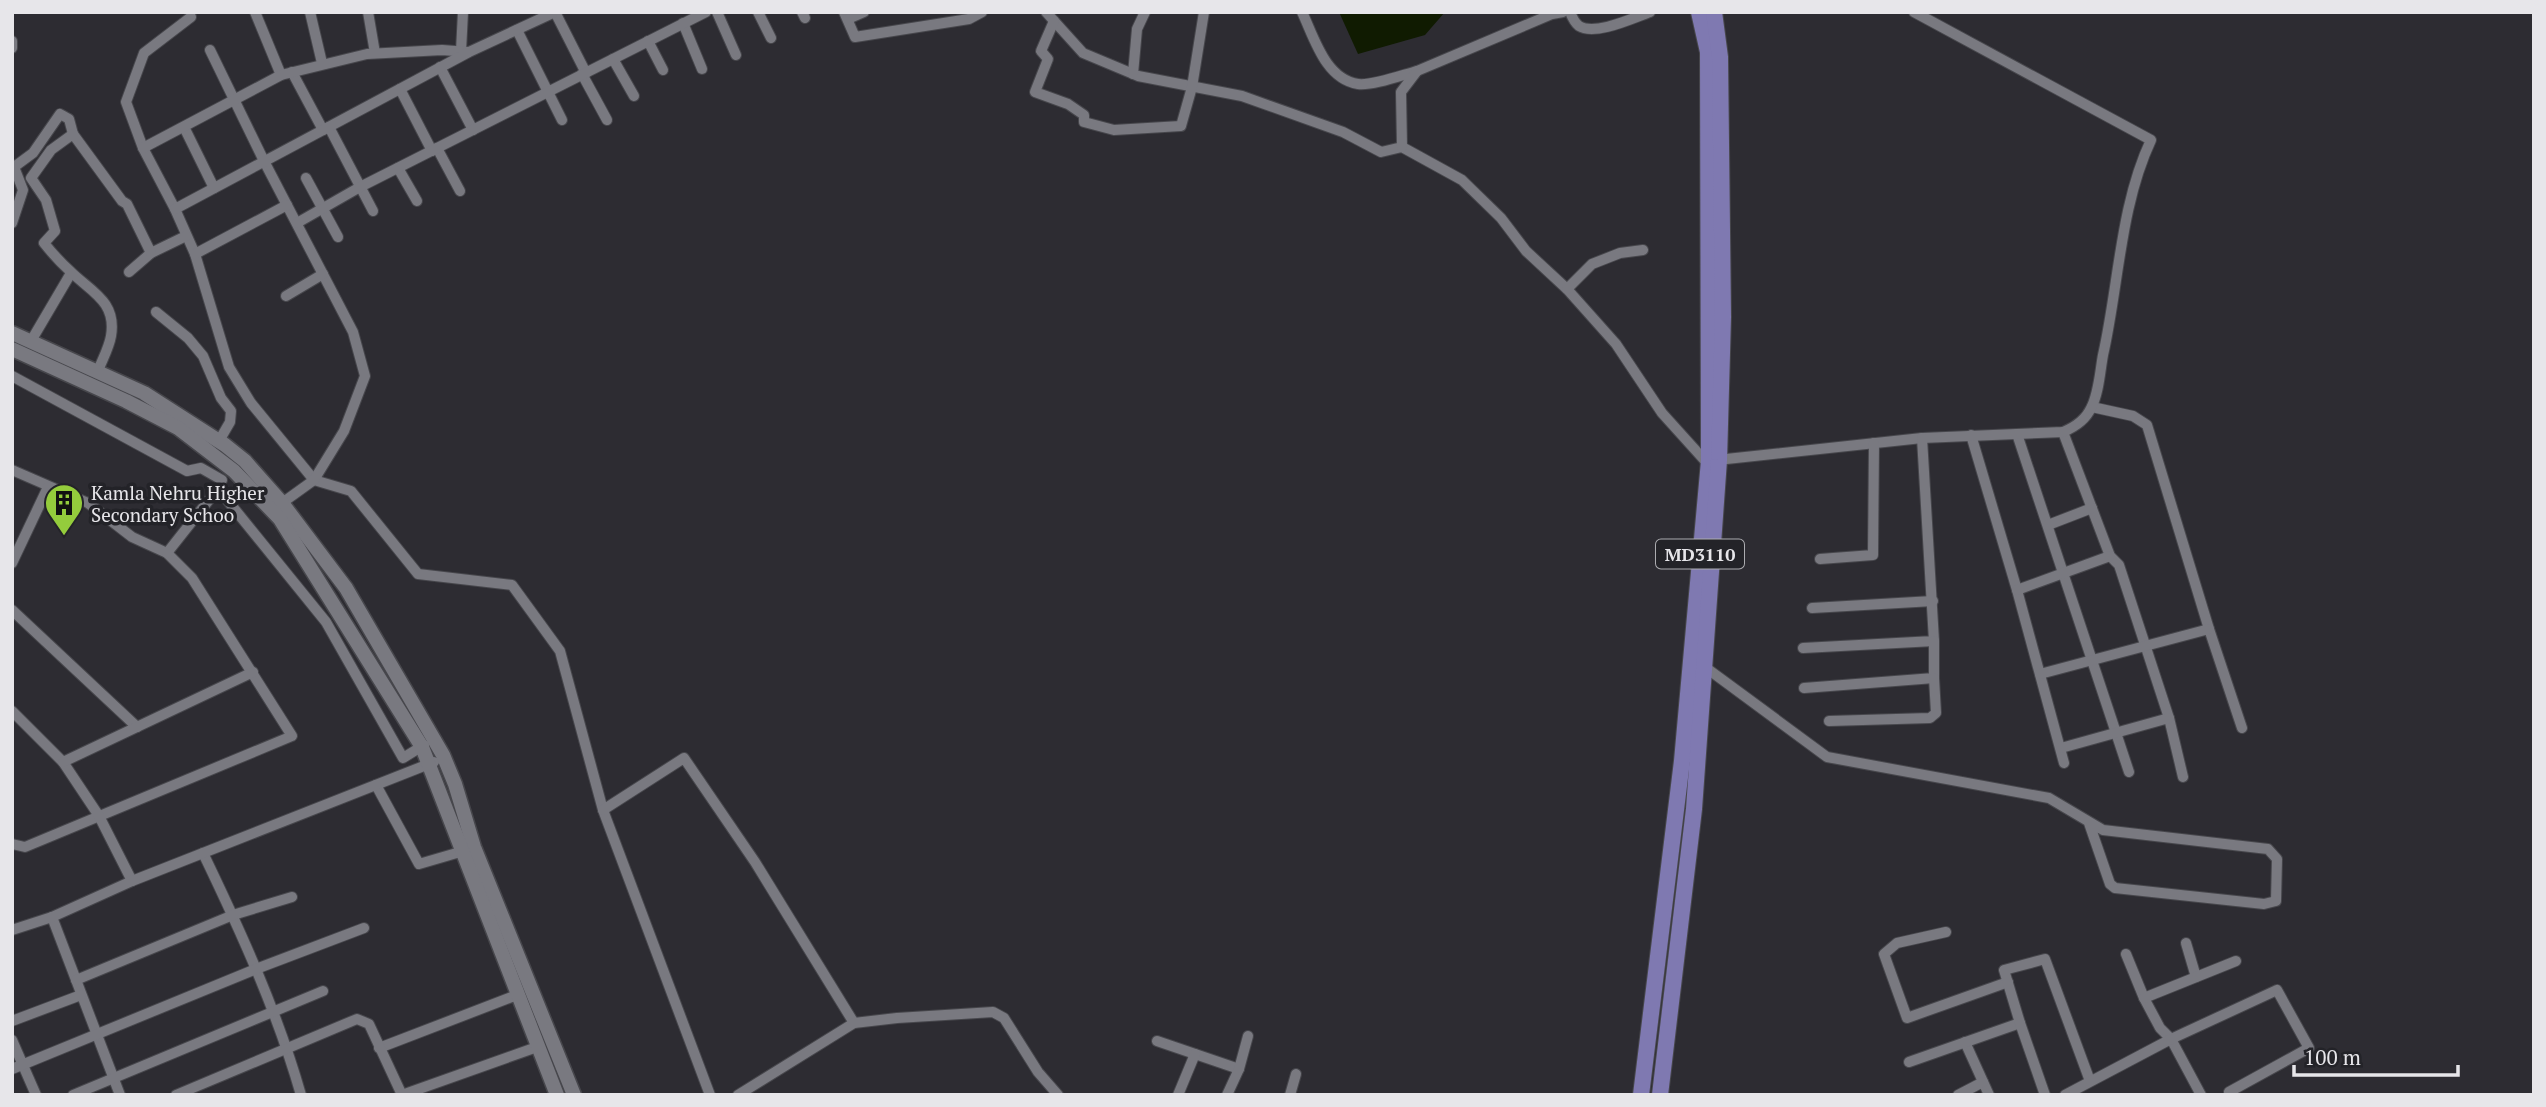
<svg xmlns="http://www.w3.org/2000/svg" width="2546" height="1107" font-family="'PT Serif',serif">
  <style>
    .water { fill: #101b01 }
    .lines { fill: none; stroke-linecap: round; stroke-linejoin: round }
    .street-casing { stroke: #47474c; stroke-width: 12 }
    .secondary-casing { stroke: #47474c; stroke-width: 17 }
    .primary-casing { stroke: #47474c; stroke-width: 18 }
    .street { stroke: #797980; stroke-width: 10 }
    .secondary { stroke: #797980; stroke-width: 14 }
    .primary { stroke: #7f79b1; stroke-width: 16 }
    .labels { text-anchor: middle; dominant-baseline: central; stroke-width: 7; stroke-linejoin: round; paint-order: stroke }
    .shield { fill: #232328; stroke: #acacb0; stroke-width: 2 }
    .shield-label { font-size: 18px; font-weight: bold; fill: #e7e6ea }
    .poi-label { font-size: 19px; fill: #e7e6ea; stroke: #232328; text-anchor: start }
  </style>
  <rect width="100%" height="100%" fill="#2d2c32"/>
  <!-- water -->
  <path class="water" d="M 1339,12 L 1445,12 L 1425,35 L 1358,54 Z"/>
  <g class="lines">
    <defs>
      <g id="street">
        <path d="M 255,12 L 281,75"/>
        <path d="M 310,12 L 322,63"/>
        <path d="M 368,12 L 375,53"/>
        <path d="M 555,12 L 586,73"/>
        <path d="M 717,12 L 736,55"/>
        <path d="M 758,12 L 771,38"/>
        <path d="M 802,12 L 805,18"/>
        <path d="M 844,12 L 855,37 L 969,19 L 982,12"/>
        <path d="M 1046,12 L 1083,53 L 1138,76 L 1242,96 L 1343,132 L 1381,152 L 1402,147 L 1462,180 L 1501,218 L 1526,251 L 1567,289 L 1616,344 L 1662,413 L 1708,464"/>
        <path d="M 1302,12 C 1314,37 1325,79 1358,84 C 1372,86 1402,75 1417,71"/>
        <path d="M 1570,12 C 1572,17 1575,23 1579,26 C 1595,36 1633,18 1650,12"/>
        <path d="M 191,17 L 144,53 L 126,102 L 143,148 L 175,209 L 195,254 L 229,367 L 251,403 L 314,480 L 351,491 L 418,574 L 512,585 L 560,651 L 603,810 L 710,1095"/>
        <path d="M 848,19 L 864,12"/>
        <path d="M 1054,21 L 1041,51 L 1048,59 L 1035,92 L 1068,104 L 1084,115 L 1084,122 L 1114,130 L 1181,126 L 1192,87 L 1204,12"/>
        <path d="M 683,23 L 702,69"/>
        <path d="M 517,30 L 562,120"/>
        <path d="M 12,41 L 12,48"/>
        <path d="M 648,41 L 663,70"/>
        <path d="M 210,50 L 264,161 L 353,332 L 365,376 L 344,431 L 314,480 L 282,503"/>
        <path d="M 461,51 L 463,12"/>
        <path d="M 613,59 L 634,96"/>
        <path d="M 440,67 L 473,130"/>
        <path d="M 292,72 L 323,130"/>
        <path d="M 582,74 L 607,120"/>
        <path d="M 1133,74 L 1137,29 L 1145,12"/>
        <path d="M 400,89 L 432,151"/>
        <path d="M 184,127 L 214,188"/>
        <path d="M 329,127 L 373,211"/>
        <path d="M 1402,147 L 1401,92 L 1417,71 L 1552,14 L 1563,12"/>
        <path d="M 143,148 L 281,75 L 367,54 L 442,50 L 468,52"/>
        <path d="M 437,148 L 460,191"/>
        <path d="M 398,168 L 417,201"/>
        <path d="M 306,178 L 338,237"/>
        <path d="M 175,209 L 469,52 L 555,12"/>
        <path d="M 12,223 L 23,190 L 14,167 L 33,153 L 60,114 L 69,119 L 73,134"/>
        <path d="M 297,223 L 360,187 L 706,12"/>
        <path d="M 195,254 L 287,205"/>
        <path d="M 129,272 L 151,253 L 186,236"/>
        <path d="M 1567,289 L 1592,264 L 1620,253 L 1643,250"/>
        <path d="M 286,296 L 323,274"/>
        <path d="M 156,312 L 188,338 L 203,356 L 221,398 L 231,411 L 230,422 L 219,441"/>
        <path d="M 31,341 L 71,273"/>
        <path d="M 98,371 C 102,360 109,348 111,336 C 117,301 90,291 70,271 C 61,263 52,253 44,243 L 55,231 L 46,200 L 31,178 L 51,150 L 73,134 L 122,201 L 127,204 L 151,253"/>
        <path d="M 12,376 L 187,471 L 201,468 L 222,480"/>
        <path d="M 2092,407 L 2133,416 L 2147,425 L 2209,629 L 2242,728"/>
        <path d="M 2063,432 L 2110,556 L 2119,565 L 2169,718 L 2183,777"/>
        <path d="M 2017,434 L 2129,772"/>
        <path d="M 1971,435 L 2017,590 L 2064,763"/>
        <path d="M 1717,460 L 1922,438 L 2063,432 C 2075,427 2086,419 2091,408 C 2099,393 2100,371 2103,355 C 2119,284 2120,206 2151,140 L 1914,12"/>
        <path d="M 12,470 L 88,503 L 132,537 L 167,553 L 192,578 L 292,736 L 25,847 L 12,844"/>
        <path d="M 219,490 L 326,622 L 403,758 L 424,745"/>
        <path d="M 2048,525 L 2092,508"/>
        <path d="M 167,553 L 220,486"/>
        <path d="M 1820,559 L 1873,555 L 1874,443"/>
        <path d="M 12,563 L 48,487"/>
        <path d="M 2017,590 L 2110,556"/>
        <path d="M 1812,608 L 1933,601"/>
        <path d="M 12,610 L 137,727"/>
        <path d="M 1803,648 L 1934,641 L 1922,438"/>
        <path d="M 1705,667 L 1827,757 L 2049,798 L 2103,830 L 2268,849 L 2277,859 L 2276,901 L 2264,904 L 2115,888 L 2110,884 L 2089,823"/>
        <path d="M 2040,674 L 2209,629"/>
        <path d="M 1804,688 L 1934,678 L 1934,641"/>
        <path d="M 12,711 L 63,762 L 99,816 L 132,881"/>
        <path d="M 1829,721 L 1930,718 L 1936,713 L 1934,678"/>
        <path d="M 2061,748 L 2169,718"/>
        <path d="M 63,762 L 253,672"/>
        <path d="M 376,785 L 419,864 L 467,850"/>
        <path d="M 603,810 L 684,758 L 755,862 L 854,1023"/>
        <path d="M 203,853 C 241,932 277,1011 301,1095"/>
        <path d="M 52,917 L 120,1095"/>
        <path d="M 12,930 L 52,917 L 132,881 L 434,762"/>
        <path d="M 1946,932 L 1897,943 L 1884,954 L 1907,1018 L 2008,982"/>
        <path d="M 2186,943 L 2196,977"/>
        <path d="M 2126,954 L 2144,998 L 2160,1028 L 2171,1039 L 2201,1095"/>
        <path d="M 76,980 L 233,915 L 292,897"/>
        <path d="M 2144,998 L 2236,961"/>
        <path d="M 12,1021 L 81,995"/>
        <path d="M 12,1040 L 36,1095"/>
        <path d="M 1157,1041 L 1239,1069"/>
        <path d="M 1965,1042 L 1989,1095"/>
        <path d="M 379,1048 L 517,995"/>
        <path d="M 1909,1062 L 2020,1023"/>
        <path d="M 12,1069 L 256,969 L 364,928"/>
        <path d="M 73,1095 L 323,991"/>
        <path d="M 176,1095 L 357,1019 L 369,1024 L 402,1095"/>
        <path d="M 402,1095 L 537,1047"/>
        <path d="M 738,1095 L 854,1023 L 897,1018 L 993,1012 L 1004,1018 L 1038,1072 L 1058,1095"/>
        <path d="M 1178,1095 L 1195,1054"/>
        <path d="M 1227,1095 L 1239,1069 L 1248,1036"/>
        <path d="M 1290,1095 L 1296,1074"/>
        <path d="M 1958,1095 L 1983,1082"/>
        <path d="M 2045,1095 L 2020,1023 L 2004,970 L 2045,959 L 2090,1081"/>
        <path d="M 2065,1095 L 2171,1039 L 2277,990 L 2309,1048 L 2229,1092"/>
      </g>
      <g id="secondary">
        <path d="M 12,333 L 144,393 L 225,445 L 245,461 L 282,503 L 346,588 L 443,755 L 455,784 L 474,847 L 574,1095"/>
        <path d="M 12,349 L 126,401 L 178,428 L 234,471 L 280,519 L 422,747 L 557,1095"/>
      </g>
      <g id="primary">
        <path d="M 1641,1095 L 1682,761 L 1709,461 L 1708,52 L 1699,12"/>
        <path d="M 1660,1095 L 1694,809 L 1719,460 L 1723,317 L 1720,57 L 1714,12"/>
      </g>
    </defs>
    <!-- street casing -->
    <use href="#street" class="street-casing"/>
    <!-- secondary casing -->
    <use href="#secondary" class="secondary-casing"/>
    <!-- primary casing -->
    <use href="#primary" class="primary-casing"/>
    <!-- street -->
    <use href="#street" class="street"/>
    <!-- secondary -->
    <use href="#secondary" class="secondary"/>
    <!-- primary -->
    <use href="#primary" class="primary"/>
  </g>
  <!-- icons -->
  <defs>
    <symbol id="building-pin" viewBox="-11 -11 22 30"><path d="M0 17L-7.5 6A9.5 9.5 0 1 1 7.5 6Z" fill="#94cc3c" stroke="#232328"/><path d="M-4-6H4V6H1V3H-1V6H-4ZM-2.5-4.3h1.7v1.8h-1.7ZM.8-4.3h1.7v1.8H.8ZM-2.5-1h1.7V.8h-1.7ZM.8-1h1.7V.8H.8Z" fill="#111"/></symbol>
  </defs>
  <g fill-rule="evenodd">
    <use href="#building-pin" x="42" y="481" width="44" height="60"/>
  </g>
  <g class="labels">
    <!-- shield labels -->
    <rect class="shield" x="1656" y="539.5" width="88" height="29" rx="5"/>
    <g class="shield-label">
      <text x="1700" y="554">MD3110</text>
    </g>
    <!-- poi labels -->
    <g class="poi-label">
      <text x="91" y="492">Kamla Nehru Higher<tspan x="91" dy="22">Secondary Schoo</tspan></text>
    </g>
  </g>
  <!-- border -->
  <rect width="2546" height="1107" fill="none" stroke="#e7e6ea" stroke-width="28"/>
  <!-- scale -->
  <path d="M2294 1065v10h164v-10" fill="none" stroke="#e7e6ea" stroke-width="3.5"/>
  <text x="2304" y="1065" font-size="21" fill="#e7e6ea" stroke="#232328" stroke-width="5" paint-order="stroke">100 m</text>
</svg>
